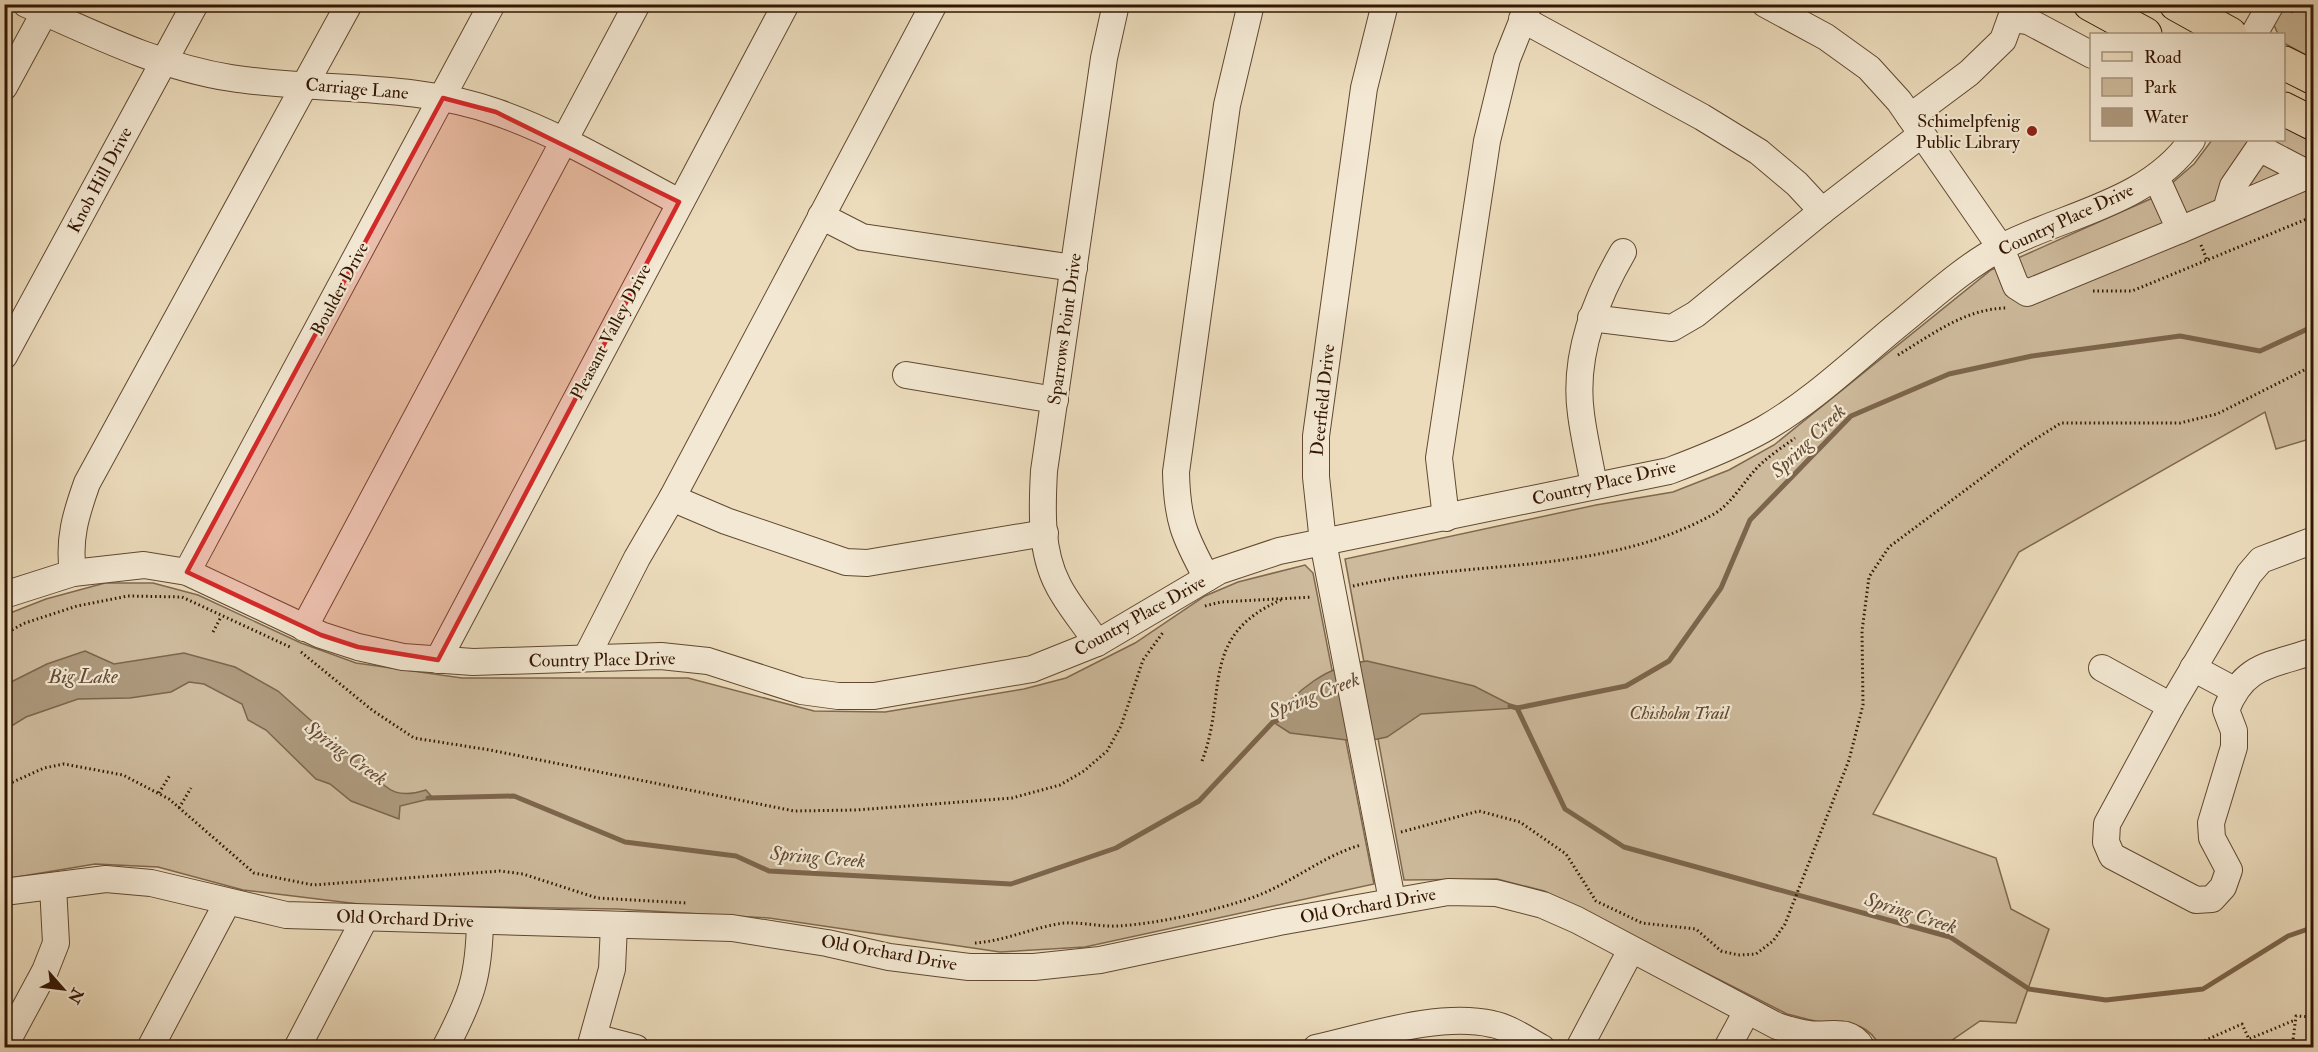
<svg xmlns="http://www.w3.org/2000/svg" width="2318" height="1052" font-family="'IM FELL Double Pica',serif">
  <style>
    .green { fill: #cdba9c; stroke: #80684f; stroke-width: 1.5 }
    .water { fill: #ad997d; stroke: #7c654c; stroke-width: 1.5 }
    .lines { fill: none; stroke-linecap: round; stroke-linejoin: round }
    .stream { stroke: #7c654c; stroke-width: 5 }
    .minor-casing { stroke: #614830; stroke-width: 28 }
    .major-casing { stroke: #331602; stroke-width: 35 }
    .path { stroke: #331602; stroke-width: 3; stroke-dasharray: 1.5 3; stroke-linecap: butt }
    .minor { stroke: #f3e8d3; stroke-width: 26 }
    .major { stroke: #ecdcbc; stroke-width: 33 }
    .marked { fill: #d62828; fill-opacity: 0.2; stroke: #d62828; stroke-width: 4.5; stroke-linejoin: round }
    .poi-dot { fill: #8f2418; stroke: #f3e8d3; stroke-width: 2 }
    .labels { text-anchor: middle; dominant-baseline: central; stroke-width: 4.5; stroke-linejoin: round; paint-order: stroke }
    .street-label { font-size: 18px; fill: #331602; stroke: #f3e8d3 }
    .poi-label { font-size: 18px; fill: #331602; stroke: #f3e8d3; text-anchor: end }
    .park-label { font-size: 18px; font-style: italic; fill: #614730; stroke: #f3e8d3 }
    .water-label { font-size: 20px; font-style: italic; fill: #644a33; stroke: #f3e8d3 }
  </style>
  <rect width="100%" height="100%" fill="#ecdcbc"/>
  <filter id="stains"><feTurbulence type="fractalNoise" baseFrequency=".00333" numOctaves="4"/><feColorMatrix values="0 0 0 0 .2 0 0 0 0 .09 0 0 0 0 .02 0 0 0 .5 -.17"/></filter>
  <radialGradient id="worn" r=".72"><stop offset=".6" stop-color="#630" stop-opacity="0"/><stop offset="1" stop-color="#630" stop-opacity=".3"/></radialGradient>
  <!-- green -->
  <g class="green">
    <path d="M 2283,5 L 2313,5 L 2313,59 L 2284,43 L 2284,34 L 2278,34 L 2274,25 Z"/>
    <path d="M 2284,126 L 2313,142 L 2313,438 L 2276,449 L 2265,412 L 2019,552 L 1873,814 L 1996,858 L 2011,909 L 2049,929 L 2016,1023 L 1980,1021 L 1942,1047 L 1880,1047 C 1866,1017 1841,1025 1815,1021 C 1805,1019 1796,1016 1787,1014 L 1544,891 L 1497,879 L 1404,880 L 1345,559 L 1596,505 L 1673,492 L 1729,470 L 1774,445 L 1991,270 L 2157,196 L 2194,164 L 2212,140 L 2284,140 Z"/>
    <path d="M 1305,565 L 1313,573 L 1374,884 L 1085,947 L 1000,952 L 769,918 L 617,909 L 367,905 L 243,890 L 158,867 L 95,864 L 5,879 L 5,615 L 46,599 L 105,583 L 153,583 L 198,595 L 301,643 L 356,663 L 462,678 L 688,678 L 814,711 L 885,712 L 1024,689 L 1066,678 L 1135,643 L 1205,596 L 1238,582 Z"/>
  </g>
  <!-- water -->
  <g class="water">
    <path d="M 85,651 L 114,664 L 184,653 L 235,667 L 278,691 L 354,759 L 365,756 L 366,768 C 388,789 394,800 426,790 L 433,798 L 400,806 L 399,819 L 351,801 L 330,784 L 316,779 L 266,730 L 248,720 L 242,704 L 204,684 L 189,682 L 171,692 L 130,698 L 78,699 L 26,717 L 5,730 L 5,685 L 47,664 Z"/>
    <path d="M 1367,661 L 1474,686 L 1517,708 L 1421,714 L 1387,737 L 1363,742 L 1290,733 L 1273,722 C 1295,690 1328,665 1367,661 Z"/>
  </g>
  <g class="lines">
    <!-- stream -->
    <g class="stream">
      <path d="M 1510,706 L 1517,708 L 1626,686 L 1669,661 L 1721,588 L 1750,520 L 1851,416 L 1949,374 L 2032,356 L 2180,336 L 2260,351 L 2314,326"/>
      <path d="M 1517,708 L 1565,809 L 1624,847 L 1950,937 L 2029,989 L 2106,1000 L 2203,989 L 2288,936 L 2314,927"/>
      <path d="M 428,798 L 514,796 L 625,842 L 736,856 L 769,871 L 1011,884 L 1116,848 L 1199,801 L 1273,722 L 1278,720"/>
    </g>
    <defs>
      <g id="minor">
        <path d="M 26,4 C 92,33 159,67 231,78 C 319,92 411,82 496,112 C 560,134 620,171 679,202"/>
        <path d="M 1385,4 L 1364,88 L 1316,436 L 1316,477 L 1323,542 L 1392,900"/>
        <path d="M 1765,4 L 1826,37 L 1869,68 L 1899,101 L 2001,248 L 2016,286 L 2027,293 L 2180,230 L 2156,177"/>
        <path d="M 1522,19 L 1702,117 L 1759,152 L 1797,184 L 1822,211"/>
        <path d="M 2012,19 L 2028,21 L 2092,55"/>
        <path d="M 2254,34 L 2271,4"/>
        <path d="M 4,87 L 49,4"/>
        <path d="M 1910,117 L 1969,73 L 2003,40 L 2016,4"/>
        <path d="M 821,216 L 862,237 L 1074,268"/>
        <path d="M 2180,230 L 2302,178 L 2301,170 L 2259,148 L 2233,186 L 2226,210"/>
        <path d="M 1591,318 L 1672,328 L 1696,314 L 1822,211 L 1922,134"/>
        <path d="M 4,356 L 195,4"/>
        <path d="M 906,375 L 1055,400"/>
        <path d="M 1594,486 C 1590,462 1584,438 1581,414 C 1573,357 1595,300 1623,252"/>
        <path d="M 672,498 L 726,521 L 846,562 L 867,563 L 1045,533"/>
        <path d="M 1446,518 L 1439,458 L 1487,141 L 1507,59 L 1529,4"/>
        <path d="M 2314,540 L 2261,560 L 2249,574 L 2171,706 L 2107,824 L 2106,842 L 2112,856 L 2196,900 L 2212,899 L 2223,887 L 2229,870 L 2212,838 L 2211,823 L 2234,747 L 2234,731 L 2226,710 C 2244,664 2270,666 2314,651"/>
        <path d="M 187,572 L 492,4"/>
        <path d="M 73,573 C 68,539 76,514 87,483 L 349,4"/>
        <path d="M 1207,578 C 1184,536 1177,520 1176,472 L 1227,105 L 1251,4"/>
        <path d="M 4,595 L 73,573 L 144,565 L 187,572 L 321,635 L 358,647 L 403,657 L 473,662 L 661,656 L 708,661 L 801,691 L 838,696 L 874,696 L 1032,669 L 1097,643 L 1219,571 L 1279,551 L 1669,471 C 1701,459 1734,446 1764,429 C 1811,402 1852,363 1893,329 C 1928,301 1962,268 2002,247 C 2066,214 2148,203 2192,140"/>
        <path d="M 304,628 L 637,4"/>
        <path d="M 1097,643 C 1085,624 1068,605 1058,585 C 1040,551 1042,508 1044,471 L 1104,58 L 1116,4"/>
        <path d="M 586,658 L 637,558 L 672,498 L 934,4"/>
        <path d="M 438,660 L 786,4"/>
        <path d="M 2102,668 L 2171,706"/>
        <path d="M 2193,668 L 2234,690"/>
        <path d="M 4,892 L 106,879 L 151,883 L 286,915 L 732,928 L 827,943 L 889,957 L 969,967 L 1034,967 L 1100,960 L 1279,922 L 1448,892 L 1496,893 L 1543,905 L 1577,920 L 1777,1026 C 1787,1029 1799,1033 1809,1034 C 1829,1037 1849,1026 1862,1048"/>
        <path d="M 594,1037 L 636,1048"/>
        <path d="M 4,1047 L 45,971 L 56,943 L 53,886"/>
        <path d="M 150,1048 L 227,903"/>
        <path d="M 297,1048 L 365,918"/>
        <path d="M 445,1048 C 471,998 479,978 480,921"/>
        <path d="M 590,1048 L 612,969 L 614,925"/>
        <path d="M 1316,1048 C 1369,1036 1440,1012 1492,1024 C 1509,1027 1527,1040 1542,1048"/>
        <path d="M 1579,1048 L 1631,950"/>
        <path d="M 1727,1048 L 1747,1011"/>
      </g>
      <g id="major">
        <path d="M 2090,4 L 2145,34"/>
        <path d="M 2176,4 L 2230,34"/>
        <path d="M 2284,63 L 2314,78"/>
        <path d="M 2284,109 L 2314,124"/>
      </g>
    </defs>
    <!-- minor casing -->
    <use href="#minor" class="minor-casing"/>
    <!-- major casing -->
    <use href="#major" class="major-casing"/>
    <!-- path -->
    <g class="path">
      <path d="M 2291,12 L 2302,4"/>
      <path d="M 2201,245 L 2207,260"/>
      <path d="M 2093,291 L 2132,291 L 2314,216"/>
      <path d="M 1898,355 C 1933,334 1966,308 2008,308"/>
      <path d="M 1353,586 C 1472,559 1601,576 1712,515 C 1732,505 1745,478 1762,463 C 1772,454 1784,446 1795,438"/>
      <path d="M 1205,606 L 1221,602 L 1312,597"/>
      <path d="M 213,632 L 221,617"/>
      <path d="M 4,634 L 25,623 L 77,606 L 128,596 L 182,597 L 290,647"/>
      <path d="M 301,652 L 372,710 L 414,738 L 490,750 L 794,811 L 856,810 L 1012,798 L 1060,785 L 1084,771 L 1107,751 L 1121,726 L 1143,660 L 1164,631"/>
      <path d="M 1202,761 C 1228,694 1198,636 1281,600"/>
      <path d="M 4,786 L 44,768 L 64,764 L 123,775 L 169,799 L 254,873 L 313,885 L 500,871 L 523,874 L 597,898 L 687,903"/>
      <path d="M 159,793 L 170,775"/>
      <path d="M 179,808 L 191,788"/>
      <path d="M 1401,832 L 1479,811 L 1520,822 L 1566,854 L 1596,901 L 1642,923 L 1696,929 L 1721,951 L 1738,955 L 1756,954 L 1773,941 L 1785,924 L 1849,760 L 1863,705 L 1862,631 L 1869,577 L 1889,547 L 2026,445 L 2061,423 L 2180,423 L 2217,414 L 2314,365"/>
      <path d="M 975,943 C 1005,941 1034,927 1064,923 C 1082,922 1101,927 1119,926 C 1161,923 1214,911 1254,897 C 1292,883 1322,856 1361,845"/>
      <path d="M 2188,1048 L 2242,1024 L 2249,1039 L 2295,1020"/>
      <path d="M 2292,1048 L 2296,1016 L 2312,1017"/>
    </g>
    <!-- minor -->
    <use href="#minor" class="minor"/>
    <!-- major -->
    <use href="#major" class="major"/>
  </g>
  <!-- marked area -->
  <path class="marked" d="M 443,98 L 496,112 L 679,202 L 438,660 L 358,647 L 321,635 L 187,572 Z"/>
  <!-- markers -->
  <circle class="poi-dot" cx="2032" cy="131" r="6"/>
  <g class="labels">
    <!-- street labels -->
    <g class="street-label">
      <text transform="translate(357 89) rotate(5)">Carriage Lane</text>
      <text transform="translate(100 180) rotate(-62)">Knob Hill Drive</text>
      <text transform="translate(2066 220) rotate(-25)">Country Place Drive</text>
      <text transform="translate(340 289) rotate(-62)">Boulder Drive</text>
      <text transform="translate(1065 329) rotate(-82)">Sparrows Point Drive</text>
      <text transform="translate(611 332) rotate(-62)">Pleasant Valley Drive</text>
      <text transform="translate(1323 400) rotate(-84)">Deerfield Drive</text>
      <text transform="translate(1604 483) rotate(-13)">Country Place Drive</text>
      <text transform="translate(1140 616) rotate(-29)">Country Place Drive</text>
      <text transform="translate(602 660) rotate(-1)">Country Place Drive</text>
      <text transform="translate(1368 906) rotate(-10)">Old Orchard Drive</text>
      <text transform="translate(405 919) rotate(2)">Old Orchard Drive</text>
      <text transform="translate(889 953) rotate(10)">Old Orchard Drive</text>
    </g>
    <!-- poi labels -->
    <g class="poi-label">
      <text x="2020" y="121">Schimelpfenig<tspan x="2020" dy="21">Public Library</tspan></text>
    </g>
    <!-- park labels -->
    <g class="park-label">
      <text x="1679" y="713">Chisholm Trail</text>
    </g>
    <!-- water labels -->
    <g class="water-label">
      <text transform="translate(1808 441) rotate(-44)">Spring Creek</text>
      <text x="83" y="676">Big Lake</text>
      <text transform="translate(1314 695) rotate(-21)">Spring Creek</text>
      <text transform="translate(346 753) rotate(36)">Spring Creek</text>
      <text transform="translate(818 857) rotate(5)">Spring Creek</text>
      <text transform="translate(1911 913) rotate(18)">Spring Creek</text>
    </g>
  </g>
  <!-- margin -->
  <rect width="2318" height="1052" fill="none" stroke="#ecdcbc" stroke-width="24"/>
  <rect x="6" y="6" width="2306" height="1040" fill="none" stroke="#331602" stroke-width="3"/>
  <rect x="12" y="12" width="2294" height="1028" fill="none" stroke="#331602" stroke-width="1.5"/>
  <!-- legend -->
  <rect x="2090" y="33" width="195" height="108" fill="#f3e8d3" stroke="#a6947f" stroke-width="1.5"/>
  <rect x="2102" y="52" width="30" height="9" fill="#ecdcbc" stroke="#a6947f" stroke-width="1.5"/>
  <text x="2144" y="63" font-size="18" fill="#331602">Road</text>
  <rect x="2102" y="78" width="30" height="18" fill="#cdba9c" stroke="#a6947f" stroke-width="1.5"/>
  <text x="2144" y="93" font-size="18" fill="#331602">Park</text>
  <rect x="2102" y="108" width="30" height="18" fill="#ad997d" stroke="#a6947f" stroke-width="1.5"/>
  <text x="2144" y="123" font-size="18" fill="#331602">Water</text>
  <!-- north arrow -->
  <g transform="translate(63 989) rotate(118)" stroke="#f3e8d3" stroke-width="4.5" paint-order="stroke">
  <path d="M0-4.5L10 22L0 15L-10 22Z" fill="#331602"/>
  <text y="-9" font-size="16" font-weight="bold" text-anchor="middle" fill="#331602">N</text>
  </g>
  <rect width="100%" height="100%" filter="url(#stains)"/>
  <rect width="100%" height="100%" fill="url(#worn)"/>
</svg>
